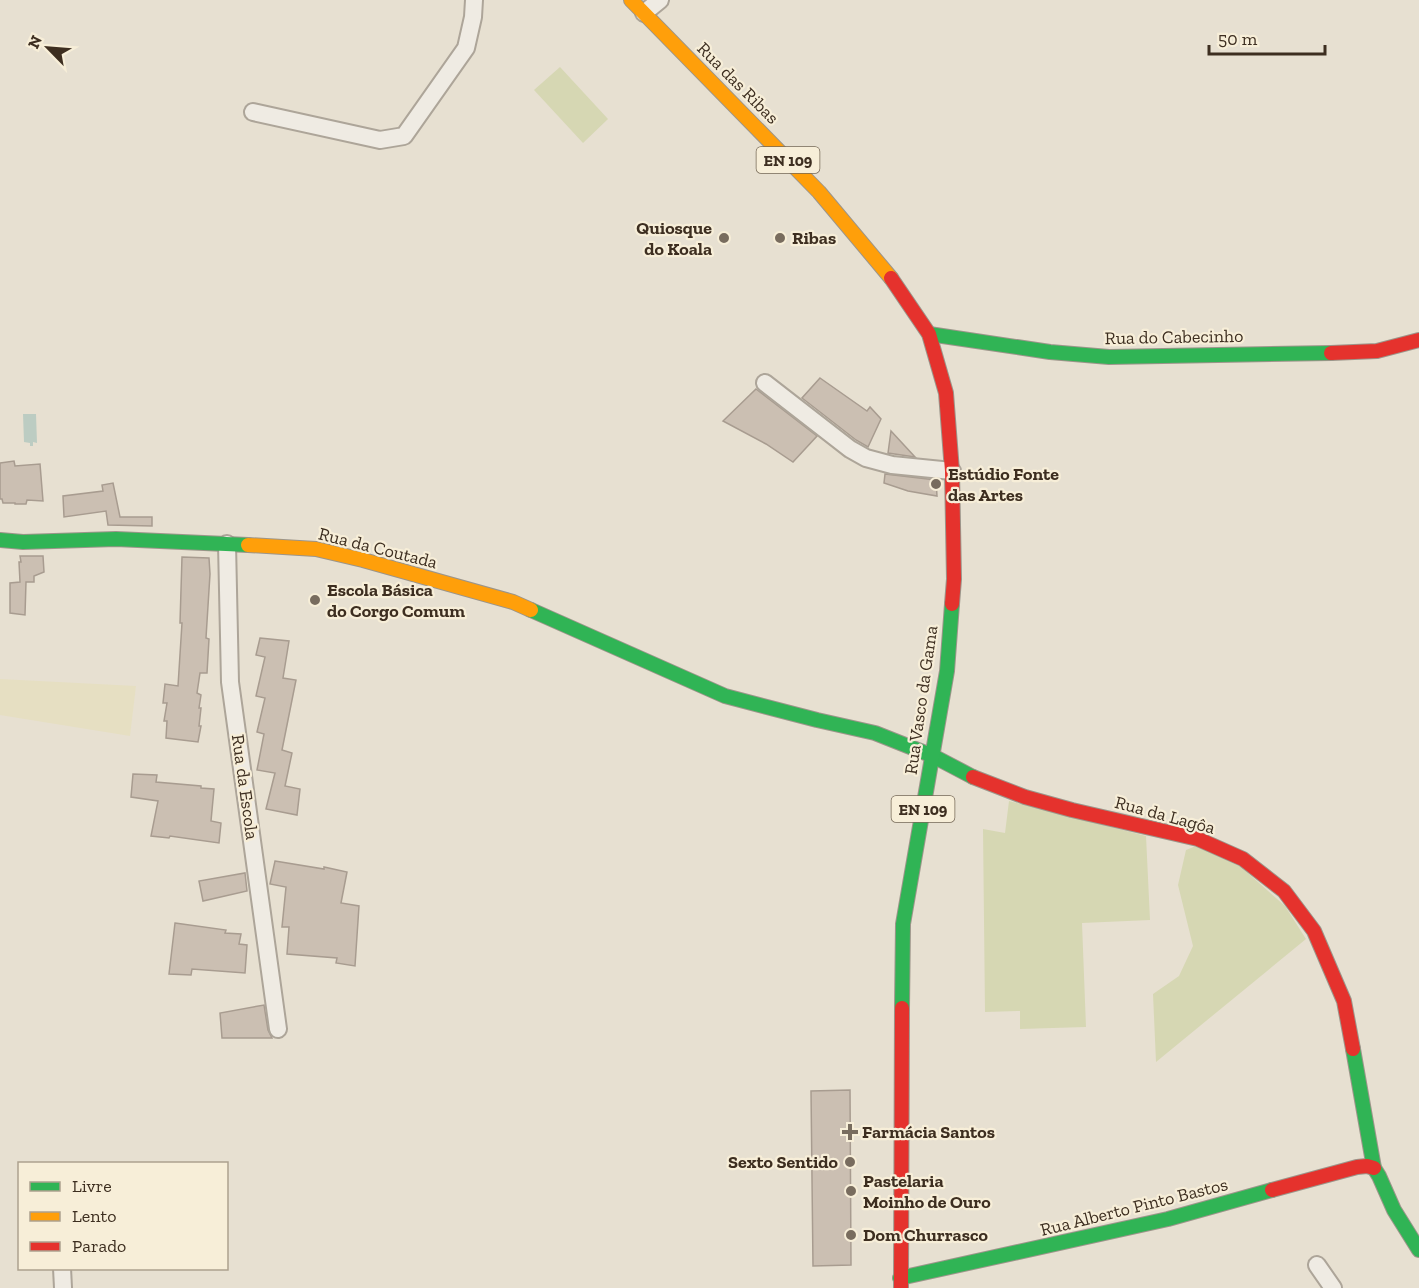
<svg xmlns="http://www.w3.org/2000/svg" width="1419" height="1288" font-family="'Zilla Slab',serif">
  <style>
    .farmland { fill: #e6dfc2 }
    .green { fill: #d6d7b3 }
    .water { fill: #bcccc2 }
    .building { fill: #cbbfb2; stroke: #a89c90; stroke-width: 1.5 }
    .lines { fill: none; stroke-linecap: round; stroke-linejoin: round }
    .street-casing { stroke: #ada599; stroke-width: 20 }
    .fast-casing { stroke: #9c958a; stroke-width: 16 }
    .slow-casing { stroke: #9c958a; stroke-width: 16 }
    .jam-casing { stroke: #9c958a; stroke-width: 16 }
    .street { stroke: #efebe3; stroke-width: 16 }
    .fast { stroke: #30b455; stroke-width: 14 }
    .slow { stroke: #ff9f0a; stroke-width: 14 }
    .jam { stroke: #e5322d; stroke-width: 14 }
    .poi-dot { fill: #786c5e; stroke: #f7eed8; stroke-width: 2 }
    .labels { text-anchor: middle; dominant-baseline: central; stroke-width: 4.5; stroke-linejoin: round; paint-order: stroke }
    .shield { fill: #f7eed8; stroke: #756857; stroke-width: 1.5 }
    .shield-label { font-size: 16px; font-weight: bold; fill: #3d2e20 }
    .street-label { font-size: 18px; fill: #3d2e20; stroke: #f7eed8 }
    .poi-label { font-size: 18px; font-weight: bold; fill: #3d2e20; stroke: #f7eed8; text-anchor: start }
  </style>
  <rect width="100%" height="100%" fill="#e7e0d1"/>
  <!-- farmland -->
  <path class="farmland" d="M 0,679 L 136,686 L 130,736 L 0,715 Z"/>
  <!-- green -->
  <g class="green">
    <path d="M 560,67 L 608,119 L 583,143 L 534,90 Z"/>
    <path d="M 1009,801 L 1146,836 L 1150,920 L 1082,923 L 1086,1027 L 1020,1029 L 1020,1011 L 985,1012 L 983,829 L 1005,833 Z"/>
    <path d="M 1196,846 L 1241,867 L 1285,906 L 1306,939 L 1156,1062 L 1153,994 L 1179,976 L 1193,946 L 1178,885 L 1186,850 Z"/>
  </g>
  <!-- water -->
  <path class="water" d="M 23,414 L 36,414 L 37,443 L 33,442 L 33,446 L 30,446 L 30,443 L 24,442 Z"/>
  <!-- building -->
  <g class="building">
    <path d="M 820,378 L 867,411 L 870,407 L 881,419 L 868,447 L 856,440 L 802,398 Z"/>
    <path d="M 756,389 L 817,436 L 793,462 L 766,444 L 723,421 Z"/>
    <path d="M 891,431 L 915,457 L 888,453 Z"/>
    <path d="M 14,461 L 15,466 L 40,464 L 43,501 L 27,500 L 26,504 L 15,504 L 15,503 L 3,503 L 2,499 L 0,499 L 0,463 Z"/>
    <path d="M 885,474 L 936,480 L 937,496 L 908,491 L 884,483 Z"/>
    <path d="M 113,483 L 120,517 L 152,517 L 152,526 L 108,525 L 106,511 L 64,517 L 63,496 L 103,491 L 102,485 Z"/>
    <path d="M 20,556 L 43,556 L 44,572 L 34,576 L 34,582 L 26,582 L 25,615 L 10,613 L 10,583 L 20,582 L 19,562 L 21,562 Z"/>
    <path d="M 182,557 L 209,558 L 210,574 L 206,638 L 209,639 L 207,673 L 200,673 L 197,693 L 201,695 L 199,708 L 201,708 L 199,726 L 201,726 L 198,742 L 166,738 L 167,721 L 164,721 L 167,703 L 163,703 L 165,684 L 178,686 L 182,623 L 180,623 Z"/>
    <path d="M 260,638 L 289,641 L 283,678 L 296,680 L 282,750 L 292,753 L 285,786 L 300,789 L 297,815 L 266,809 L 275,773 L 257,770 L 264,734 L 257,732 L 265,698 L 256,696 L 265,657 L 256,655 Z"/>
    <path d="M 133,774 L 157,775 L 156,782 L 201,786 L 201,788 L 214,789 L 211,821 L 221,823 L 219,843 L 170,836 L 169,838 L 151,836 L 158,801 L 131,797 Z"/>
    <path d="M 275,861 L 324,869 L 324,867 L 347,872 L 341,903 L 359,906 L 355,966 L 336,963 L 337,958 L 287,954 L 289,927 L 282,927 L 286,887 L 270,884 Z"/>
    <path d="M 245,873 L 247,891 L 203,901 L 199,881 Z"/>
    <path d="M 175,923 L 226,930 L 225,933 L 241,934 L 239,944 L 247,945 L 245,973 L 192,969 L 191,975 L 169,974 Z"/>
    <path d="M 264,1005 L 268,1030 L 272,1038 L 222,1038 L 220,1013 Z"/>
    <path d="M 850,1090 L 851,1265 L 813,1266 L 811,1091 Z"/>
  </g>
  <g class="lines">
    <defs>
      <g id="street">
        <path d="M 644,13 L 660,0"/>
        <path d="M 253,112 L 380,140 L 404,136 L 466,48 L 473,17 L 474,0"/>
        <path d="M 765,383 L 850,449 L 866,458 L 892,465 L 952,471"/>
        <path d="M 227,544 L 230,682 L 278,1029"/>
        <path d="M 1317,1265 L 1333,1288"/>
        <path d="M 62,1268 L 63,1288"/>
      </g>
      <g id="fast">
        <path d="M 929,334 L 1050,352 L 1109,357 L 1331,353"/>
        <path d="M 0,540 L 23,542 L 116,539 L 248,545"/>
        <path d="M 531,610 L 725,696 L 817,720 L 875,733 L 933,756 L 973,777"/>
        <path d="M 902,1008 L 903,924 L 947,671 L 952,604"/>
        <path d="M 1353,1049 L 1374,1168 L 1379,1176 L 1394,1210 L 1419,1250"/>
        <path d="M 900,1278 L 1168,1219 L 1272,1190"/>
      </g>
      <g id="slow">
        <path d="M 631,0 L 819,192 L 891,278"/>
        <path d="M 248,545 L 316,549 L 363,560 L 513,602 L 531,610"/>
      </g>
      <g id="jam">
        <path d="M 891,278 L 929,334 L 946,393 L 952,471 L 954,579 L 952,604"/>
        <path d="M 1331,353 L 1377,351 L 1419,340"/>
        <path d="M 973,777 L 1025,797 L 1072,810 L 1198,839 L 1243,859 L 1284,891 L 1314,931 L 1344,1001 L 1353,1049"/>
        <path d="M 1272,1190 L 1357,1167 L 1367,1166 L 1374,1168"/>
        <path d="M 901,1288 L 902,1008"/>
      </g>
    </defs>
    <!-- street casing -->
    <use href="#street" class="street-casing"/>
    <!-- fast casing -->
    <use href="#fast" class="fast-casing"/>
    <!-- slow casing -->
    <use href="#slow" class="slow-casing"/>
    <!-- jam casing -->
    <use href="#jam" class="jam-casing"/>
    <!-- street -->
    <use href="#street" class="street"/>
    <!-- fast -->
    <use href="#fast" class="fast"/>
    <!-- slow -->
    <use href="#slow" class="slow"/>
    <!-- jam -->
    <use href="#jam" class="jam"/>
  </g>
  <!-- markers -->
  <g class="poi-dot">
    <circle cx="724" cy="238" r="6"/>
    <circle cx="780" cy="238" r="6"/>
    <circle cx="936" cy="484" r="6"/>
    <circle cx="315" cy="600" r="6"/>
    <path d="M847 1123h6v6h6v6h-6v6h-6v-6h-6v-6h6z"/>
    <circle cx="850" cy="1162" r="6"/>
    <circle cx="851" cy="1191" r="6"/>
    <circle cx="851" cy="1235" r="6"/>
  </g>
  <g class="labels">
    <!-- shield labels -->
    <g class="shield">
      <rect x="756.5" y="147" width="63" height="26" rx="4.5"/>
      <rect x="891.5" y="796" width="63" height="26" rx="4.5"/>
    </g>
    <g class="shield-label">
      <text x="788" y="160">EN 109</text>
      <text x="923" y="809">EN 109</text>
    </g>
    <!-- street labels -->
    <g class="street-label">
      <text transform="translate(738 83) rotate(45)">Rua das Ribas</text>
      <text transform="translate(1174 337) rotate(-1)">Rua do Cabecinho</text>
      <text transform="translate(378 548) rotate(14)">Rua da Coutada</text>
      <text transform="translate(921 700) rotate(-82)">Rua Vasco da Gama</text>
      <text transform="translate(245 787) rotate(82)">Rua da Escola</text>
      <text transform="translate(1165 815) rotate(15)">Rua da Lagôa</text>
      <text transform="translate(1134 1207) rotate(-14)">Rua Alberto Pinto Bastos</text>
    </g>
    <!-- poi labels -->
    <g class="poi-label">
      <text x="712" y="228" text-anchor="end">Quiosque<tspan x="712" dy="21">do Koala</tspan></text>
      <text x="792" y="238">Ribas</text>
      <text x="948" y="474">Estúdio Fonte<tspan x="948" dy="21">das Artes</tspan></text>
      <text x="327" y="590">Escola Básica<tspan x="327" dy="21">do Corgo Comum</tspan></text>
      <text x="862" y="1132">Farmácia Santos</text>
      <text x="838" y="1162" text-anchor="end">Sexto Sentido</text>
      <text x="863" y="1181">Pastelaria<tspan x="863" dy="21">Moinho de Ouro</tspan></text>
      <text x="863" y="1235">Dom Churrasco</text>
    </g>
  </g>
  <!-- legend -->
  <rect x="18" y="1162" width="210" height="108" fill="#f7eed8" stroke="#ada18e" stroke-width="1.5"/>
  <rect x="30" y="1182" width="30" height="9" fill="#30b455" stroke="#ada18e" stroke-width="1.5"/>
  <text x="72" y="1192" font-size="18" fill="#3d2e20">Livre</text>
  <rect x="30" y="1212" width="30" height="9" fill="#ff9f0a" stroke="#ada18e" stroke-width="1.5"/>
  <text x="72" y="1222" font-size="18" fill="#3d2e20">Lento</text>
  <rect x="30" y="1242" width="30" height="9" fill="#e5322d" stroke="#ada18e" stroke-width="1.5"/>
  <text x="72" y="1252" font-size="18" fill="#3d2e20">Parado</text>
  <!-- north arrow -->
  <g transform="translate(48 48) rotate(295)" stroke="#f7eed8" stroke-width="4.5" paint-order="stroke">
  <path d="M0-4.5L10 22L0 15L-10 22Z" fill="#3d2e20"/>
  <text y="-9" font-size="16" font-weight="bold" text-anchor="middle" fill="#3d2e20">N</text>
  </g>
  <!-- scale -->
  <path d="M1209 45v9h116v-9" fill="none" stroke="#3d2e20" stroke-width="3"/>
  <text x="1218" y="45" font-size="18" fill="#3d2e20" stroke="#f7eed8" stroke-width="4.5" paint-order="stroke">50 m</text>
</svg>
